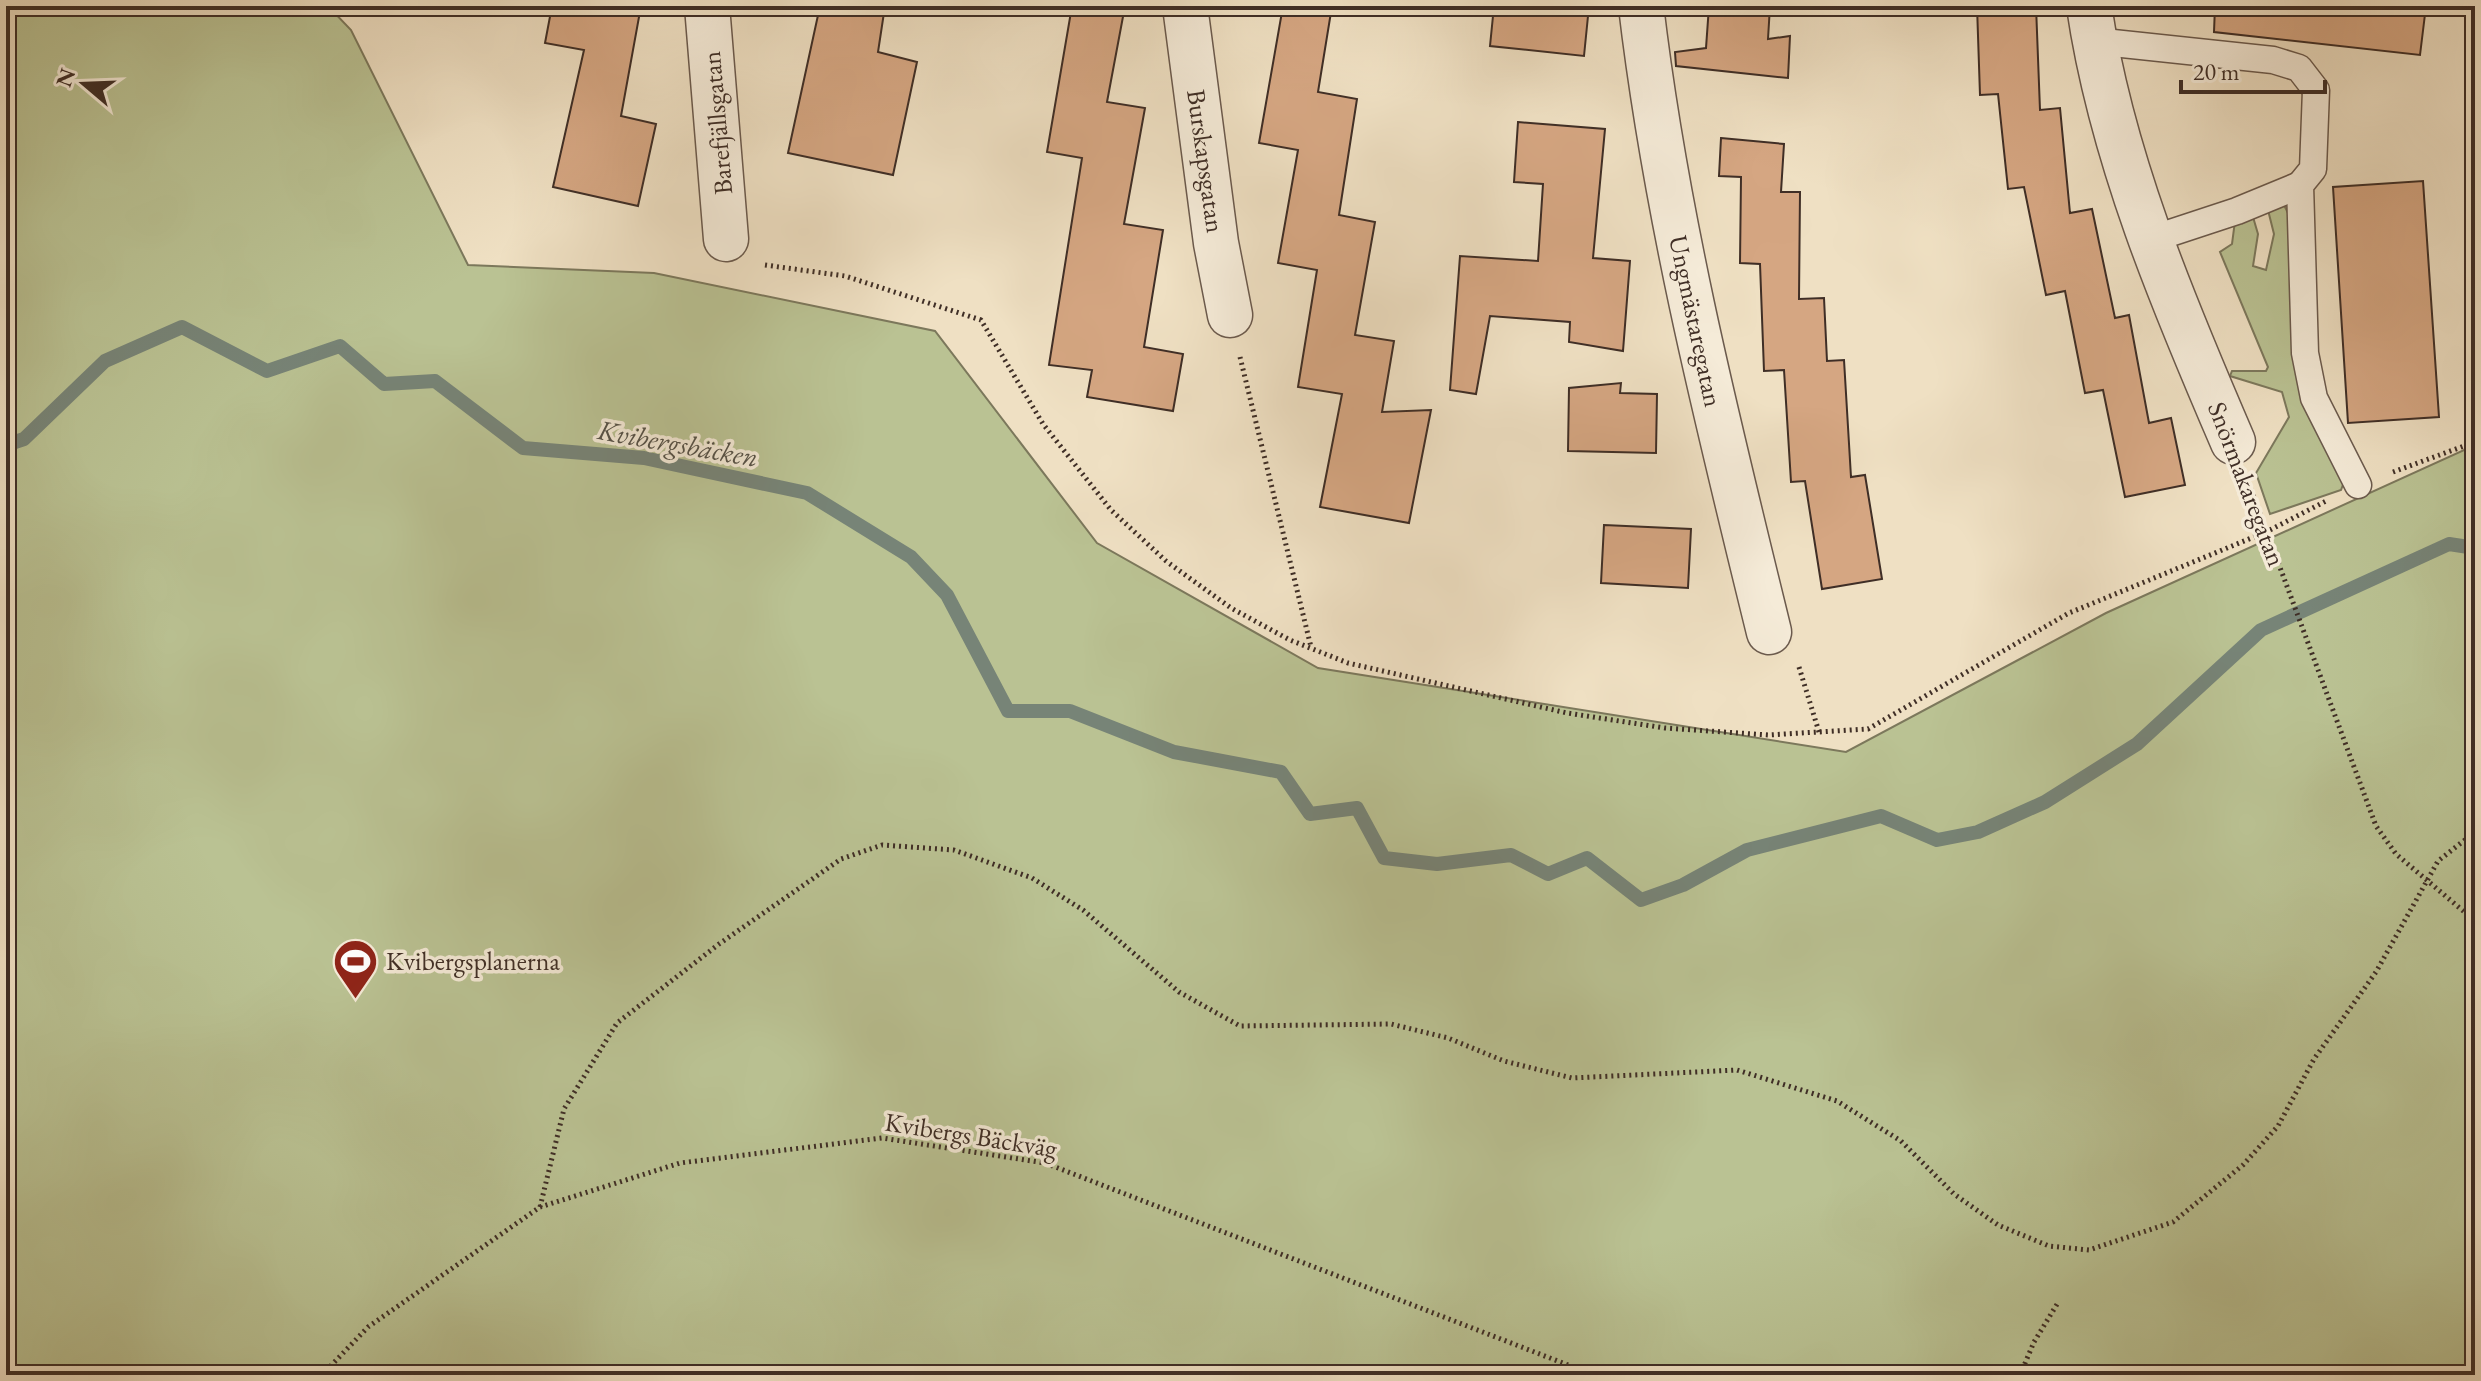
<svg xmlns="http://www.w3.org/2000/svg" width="2481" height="1381" font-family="'EB Garamond',serif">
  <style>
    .green { fill: #bac293; stroke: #7c785c; stroke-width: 2 }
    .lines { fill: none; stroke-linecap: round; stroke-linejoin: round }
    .stream { stroke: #778477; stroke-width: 14 }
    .building { fill: #d5a682; stroke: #3f2e26; stroke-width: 2 }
    .service-casing { stroke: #6b5a4d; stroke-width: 29 }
    .minor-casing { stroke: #6b5a4d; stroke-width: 47 }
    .path { stroke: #3f2e26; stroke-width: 5; stroke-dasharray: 2 4; stroke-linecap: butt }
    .service { stroke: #f5ebd8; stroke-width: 26 }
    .minor { stroke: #f5ebd8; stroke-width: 44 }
    .labels { text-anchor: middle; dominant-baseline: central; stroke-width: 7; stroke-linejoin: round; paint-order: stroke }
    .street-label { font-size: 26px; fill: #3f2e26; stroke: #f5ebd8 }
    .poi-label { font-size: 26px; fill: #3f2e26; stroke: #f5ebd8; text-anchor: start }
    .water-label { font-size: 28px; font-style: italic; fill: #565248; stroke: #f5ebd8 }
  </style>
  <rect width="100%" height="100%" fill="#efe0c3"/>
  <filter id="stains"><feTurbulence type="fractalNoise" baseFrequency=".0025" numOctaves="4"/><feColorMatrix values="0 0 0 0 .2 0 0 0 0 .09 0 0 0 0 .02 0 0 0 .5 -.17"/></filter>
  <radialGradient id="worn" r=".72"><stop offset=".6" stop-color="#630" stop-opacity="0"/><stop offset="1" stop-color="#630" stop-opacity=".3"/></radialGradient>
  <!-- green -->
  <g class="green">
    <path d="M 6,6 L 328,6 L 351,30 L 468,265 L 654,273 L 935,331 L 1097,543 L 1318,668 L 1846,752 L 2106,613 L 2475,445 L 2475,1375 L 6,1375 Z"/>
    <path d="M 2283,203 L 2289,215 L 2344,482 L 2341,490 L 2270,514 L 2256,473 L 2289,417 L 2282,392 L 2230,376 L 2232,371 L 2266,371 L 2268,367 L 2220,252 L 2232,244 L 2235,221 L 2253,217 L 2258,234 L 2253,266 L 2266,270 L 2274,234 L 2268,210 Z"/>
  </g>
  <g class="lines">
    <!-- stream -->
    <path class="stream" d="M 6,445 L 24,439 L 105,361 L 182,327 L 267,371 L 340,346 L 384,384 L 435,381 L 523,448 L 644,458 L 807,493 L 911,557 L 947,595 L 1008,711 L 1070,711 L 1174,752 L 1281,772 L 1310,814 L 1357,808 L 1384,858 L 1437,864 L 1511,855 L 1548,874 L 1587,858 L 1641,900 L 1683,885 L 1747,850 L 1881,816 L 1937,840 L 1978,832 L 2045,802 L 2137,744 L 2261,630 L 2449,544 L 2475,548"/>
  </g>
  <!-- building -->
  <g class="building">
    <path d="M 552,6 L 641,6 L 621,116 L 656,124 L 638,206 L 553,187 L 584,50 L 545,43 Z"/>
    <path d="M 820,6 L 885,6 L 878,52 L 917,62 L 893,175 L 788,153 Z"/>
    <path d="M 1072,6 L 1125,6 L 1107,102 L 1145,108 L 1124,224 L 1163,230 L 1144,347 L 1183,354 L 1173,411 L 1087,397 L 1092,370 L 1049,365 L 1082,158 L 1047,152 Z"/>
    <path d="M 1283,6 L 1332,6 L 1318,92 L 1357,99 L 1339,215 L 1375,222 L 1355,335 L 1394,341 L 1382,412 L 1431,410 L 1409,523 L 1320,507 L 1342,394 L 1298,387 L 1317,270 L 1278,263 L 1298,150 L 1259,143 Z"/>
    <path d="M 1494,6 L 1589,6 L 1584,56 L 1490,46 Z"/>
    <path d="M 1709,6 L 1770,6 L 1768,39 L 1790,36 L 1788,78 L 1676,66 L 1675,52 L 1706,48 Z"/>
    <path d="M 1977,6 L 2036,6 L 2040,110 L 2060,108 L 2070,213 L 2092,209 L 2115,318 L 2129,315 L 2149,423 L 2171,418 L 2185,485 L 2125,497 L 2103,390 L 2085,393 L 2065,291 L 2046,295 L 2024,187 L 2008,189 L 1998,94 L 1980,95 Z"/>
    <path d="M 2215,6 L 2426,6 L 2420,55 L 2214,32 Z"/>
    <path d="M 1518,122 L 1605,129 L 1593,258 L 1630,261 L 1623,351 L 1569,342 L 1570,322 L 1490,316 L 1476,394 L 1450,390 L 1460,256 L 1538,261 L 1543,184 L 1514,182 Z"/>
    <path d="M 1721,138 L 1784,144 L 1781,192 L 1800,192 L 1799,299 L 1824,298 L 1827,361 L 1844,360 L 1851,477 L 1865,475 L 1882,579 L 1822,589 L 1805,481 L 1791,482 L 1784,370 L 1764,371 L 1760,264 L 1740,263 L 1741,177 L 1719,176 Z"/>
    <path d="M 2423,181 L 2439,417 L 2348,423 L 2333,187 Z"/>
    <path d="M 1621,383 L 1620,393 L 1657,394 L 1656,453 L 1568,451 L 1569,388 Z"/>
    <path d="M 1604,525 L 1691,529 L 1688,588 L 1601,583 Z"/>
  </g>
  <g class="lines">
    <defs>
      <g id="service">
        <path d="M 2094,41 L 2273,60 L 2299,68 L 2316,90 L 2313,169 L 2300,185 L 2305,353 L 2314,398 L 2358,485"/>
        <path d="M 2152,239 L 2237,211 L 2300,185"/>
      </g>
      <g id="minor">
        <path d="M 707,6 L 726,239"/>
        <path d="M 1185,6 L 1216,243 L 1230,315"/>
        <path d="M 1641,6 C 1666,218 1718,424 1769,632"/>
        <path d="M 2089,6 C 2111,156 2173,303 2233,442"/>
      </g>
    </defs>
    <!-- service casing -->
    <use href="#service" class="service-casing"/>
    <!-- minor casing -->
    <use href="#minor" class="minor-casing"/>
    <!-- path -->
    <g class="path">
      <path d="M 765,265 L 845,276 L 981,320 L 1043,424 L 1111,510 L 1166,561 L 1231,608 L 1290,640 L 1348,663 L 1567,713 L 1665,728 L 1768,735 L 1868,729 L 2069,613 L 2266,532 L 2326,501"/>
      <path d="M 1240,357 L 1311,647"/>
      <path d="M 2393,472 L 2475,442"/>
      <path d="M 2249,484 L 2376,826 L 2396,854 L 2475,921"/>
      <path d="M 1799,667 L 1819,732"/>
      <path d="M 540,1207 L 564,1109 L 617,1023 L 719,944 L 841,859 L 882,845 L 954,850 L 1032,878 L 1083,910 L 1179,992 L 1240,1026 L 1391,1024 L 1448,1038 L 1504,1061 L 1572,1078 L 1737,1070 L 1837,1101 L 1901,1141 L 1954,1194 L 1998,1225 L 2049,1246 L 2089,1250 L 2173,1222 L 2243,1165 L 2278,1126 L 2314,1059 L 2376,972 L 2438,861 L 2475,832"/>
      <path d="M 322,1375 L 368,1327 L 540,1207 L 680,1163 L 882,1138 L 1045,1163 L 1594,1375"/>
      <path d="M 2020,1375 L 2034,1342 L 2059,1301"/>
    </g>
    <!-- service -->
    <use href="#service" class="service"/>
    <!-- minor -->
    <use href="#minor" class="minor"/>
  </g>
  <!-- icons -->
  <defs>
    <symbol id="stadium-pin" viewBox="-11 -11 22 30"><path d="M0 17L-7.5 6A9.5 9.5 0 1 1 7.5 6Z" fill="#8f2418" stroke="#f5ebd8"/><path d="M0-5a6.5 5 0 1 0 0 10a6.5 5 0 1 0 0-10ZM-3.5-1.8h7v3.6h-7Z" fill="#fff"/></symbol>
  </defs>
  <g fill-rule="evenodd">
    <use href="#stadium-pin" x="330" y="936" width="51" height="69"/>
  </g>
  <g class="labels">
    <!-- street labels -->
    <g class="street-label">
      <text transform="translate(717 123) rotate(-95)">Barefjällsgatan</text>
      <text transform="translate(1206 161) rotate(82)">Burskapsgatan</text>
      <text transform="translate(1696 321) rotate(78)">Ungmästaregatan</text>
      <text transform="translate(2247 484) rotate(69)">Snörmakaregatan</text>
      <text transform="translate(971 1135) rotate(9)">Kvibergs Bäckväg</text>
    </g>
    <!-- poi labels -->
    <g class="poi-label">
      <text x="386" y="961">Kvibergsplanerna</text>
    </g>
    <!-- water labels -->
    <g class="water-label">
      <text transform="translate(678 443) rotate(10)">Kvibergsbäcken</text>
    </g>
  </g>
  <!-- margin -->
  <rect width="2481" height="1381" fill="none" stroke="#efe0c3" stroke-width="32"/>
  <rect x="8" y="8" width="2465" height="1365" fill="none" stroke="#3f2e26" stroke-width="4"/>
  <rect x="16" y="16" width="2449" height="1349" fill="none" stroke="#3f2e26" stroke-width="2"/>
  <!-- north arrow -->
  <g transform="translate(84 84) rotate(289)" stroke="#f5ebd8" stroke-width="6" paint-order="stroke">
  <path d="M0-6L14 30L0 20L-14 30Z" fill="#3f2e26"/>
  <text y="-12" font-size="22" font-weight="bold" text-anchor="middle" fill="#3f2e26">N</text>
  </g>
  <!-- scale -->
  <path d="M2181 80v12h144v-12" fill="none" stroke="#3f2e26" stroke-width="4"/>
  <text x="2193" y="80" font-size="24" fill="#3f2e26" stroke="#f5ebd8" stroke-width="6" paint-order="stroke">20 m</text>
  <rect width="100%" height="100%" filter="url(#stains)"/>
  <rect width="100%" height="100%" fill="url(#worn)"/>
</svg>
